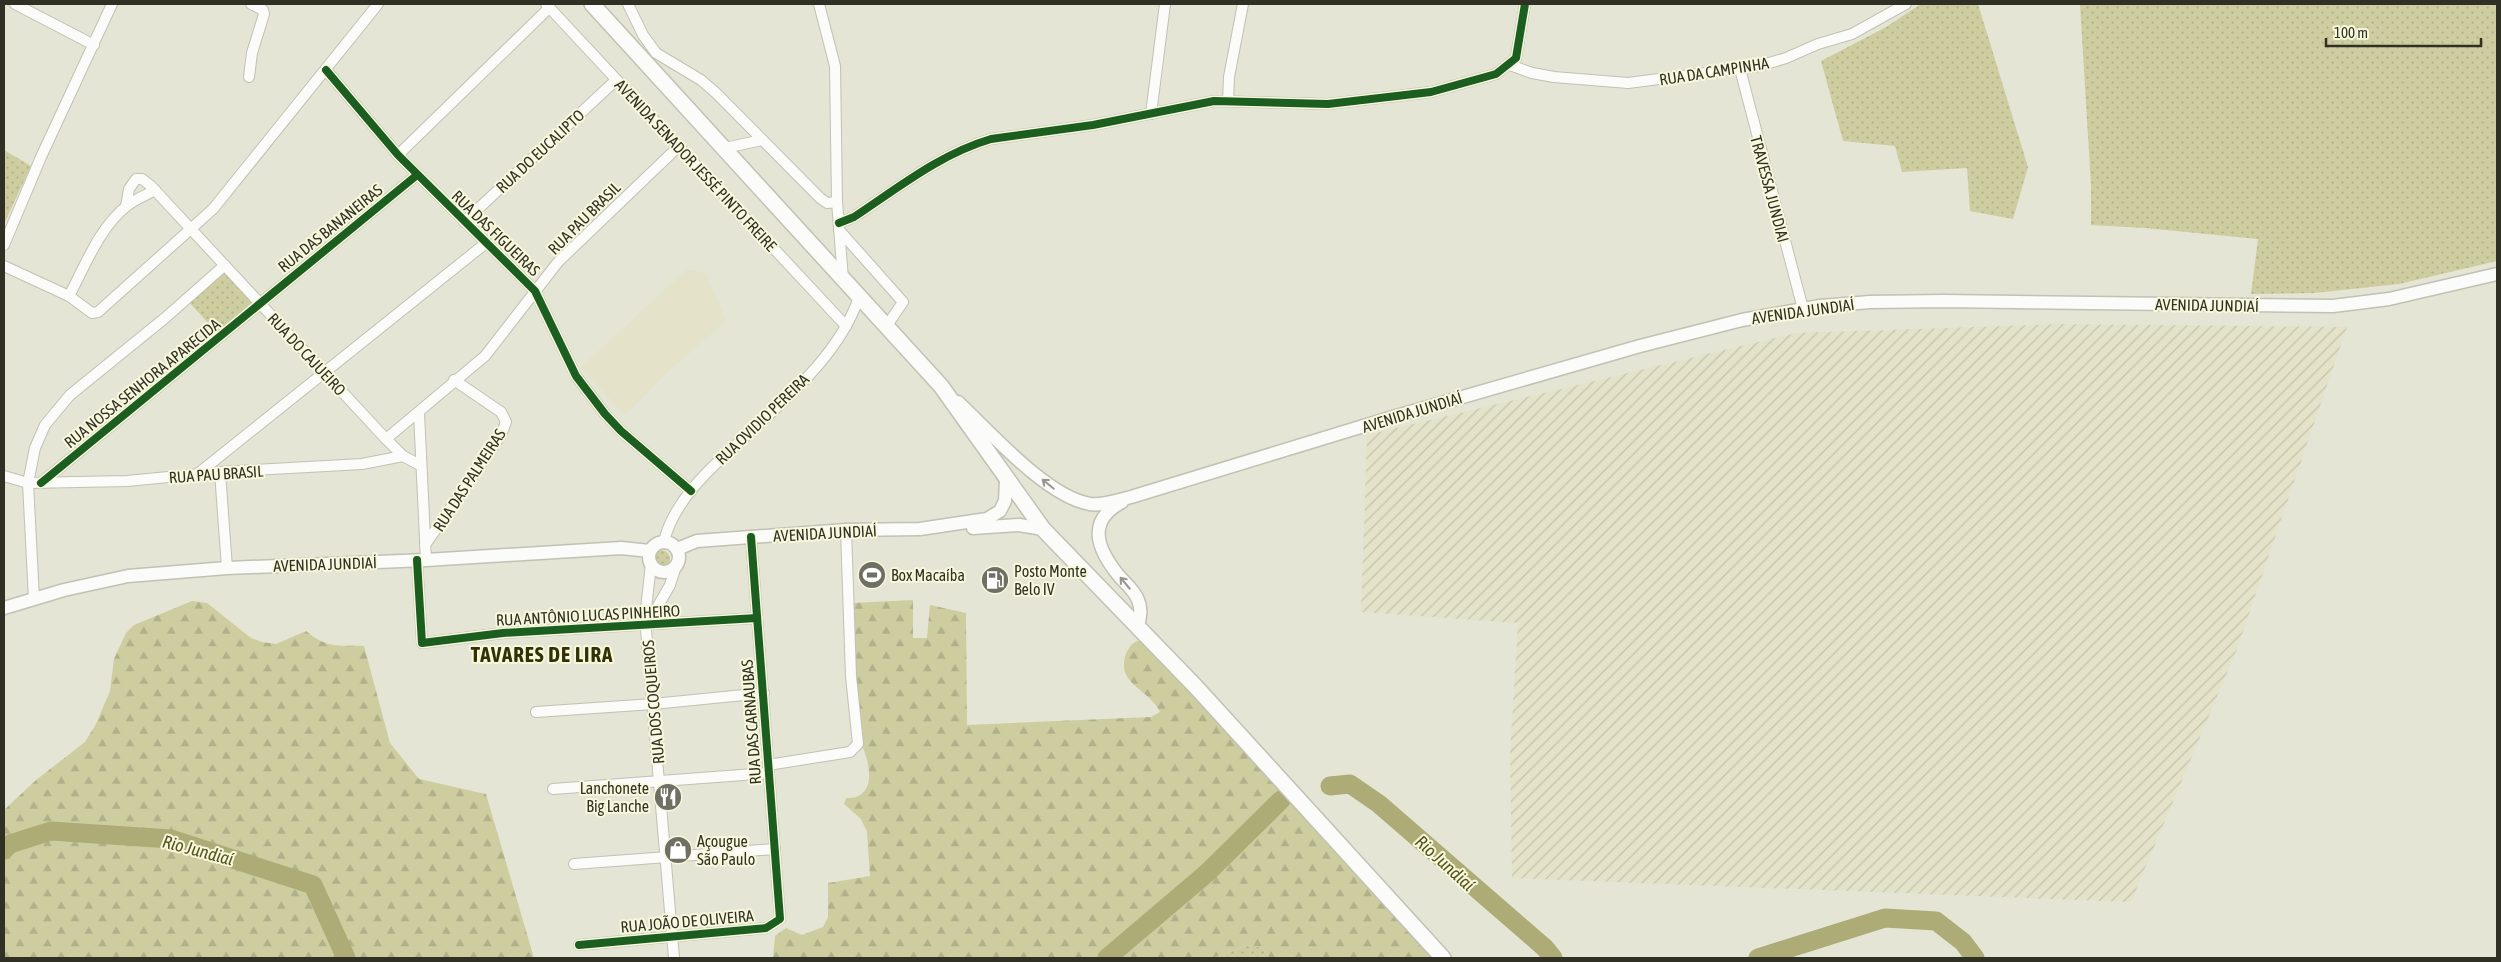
<svg xmlns="http://www.w3.org/2000/svg" width="2501" height="962" font-family="'Asap Condensed',sans-serif">
  <style>
    .built { fill: #e4e3c9 }
    .industrial { fill: url(#industrial-furrows) }
    .grass { fill: url(#grass-dots) }
    .forest { fill: url(#forest-firs) }
    .lines { fill: none; stroke-linecap: round; stroke-linejoin: round }
    .river { stroke: #adac76; stroke-width: 19 }
    .minor-casing { stroke: #c1c1b4; stroke-width: 12 }
    .major-casing { stroke: #c1c1b4; stroke-width: 15 }
    .highway-casing { stroke: #c1c1b4; stroke-width: 18 }
    .minor { stroke: #fbfbf9; stroke-width: 10 }
    .major { stroke: #fbfbf9; stroke-width: 12 }
    .highway { stroke: #fbfbf9; stroke-width: 15 }
    .cycleway-casing { stroke: #f8f8dc; stroke-width: 11 }
    .cycleway { stroke: #1b5e20; stroke-width: 8 }
    .oneway { stroke: #96968f }
    .labels { text-anchor: middle; dominant-baseline: central; stroke-width: 4; stroke-linejoin: round; paint-order: stroke }
    .street-label { font-size: 16px; fill: #303025; stroke: #f8f8dc }
    .poi-label { font-size: 16px; fill: #303025; stroke: #f8f8dc; text-anchor: start }
    .water-label { font-size: 18px; font-style: italic; fill: #55531e; stroke: #f8f8dc }
    .district-label { font-size: 21px; font-weight: bold; letter-spacing: 1px; fill: #323005; stroke: #f8f8dc }
  </style>
  <defs>
    <pattern id="industrial-furrows" width="10" height="10" patternUnits="userSpaceOnUse" patternTransform="scale(1.25)"><rect width="10" height="10" fill="#e4e3c9"/><path d="M-1 1l2-2M0 10L10 0M9 11l2-2" fill="none" stroke="#c4c3ac"/></pattern>
    <pattern id="grass-dots" width="8" height="8" patternUnits="userSpaceOnUse" patternTransform="scale(1.25)"><rect width="8" height="8" fill="#cecd9f"/><path d="M2 2h.1M6 6h.1" fill="none" stroke="#b1b089" stroke-width="1.8" stroke-linecap="round"/></pattern>
    <pattern id="forest-firs" width="22" height="20" patternUnits="userSpaceOnUse" patternTransform="scale(1.25)"><rect width="22" height="20" fill="#cecda0"/><path d="M5 1l3.5 6h-7zM16 11l3.5 6h-7z" fill="#b1b08a"/></pattern>
  </defs>
  <rect width="100%" height="100%" fill="#e5e5d5"/>
  <!-- built -->
  <path class="built" d="M 687,269 L 707,274 L 726,321 L 669,371 L 625,416 L 581,367 Z"/>
  <!-- industrial -->
  <path class="industrial" d="M 2061,324 L 2347,327 L 2237,649 L 2131,902 L 1512,878 L 1510,753 L 1518,623 L 1361,612 L 1367,435 L 1796,333 Z"/>
  <!-- grass -->
  <g class="grass">
    <path d="M 1921,4 L 1978,4 L 2028,167 L 2013,219 L 1970,211 L 1967,168 L 1902,172 L 1895,146 L 1843,141 L 1821,61 L 1886,27 Z"/>
    <path d="M 2080,4 L 2497,4 L 2497,261 L 2399,284 L 2314,293 L 2251,294 L 2258,239 L 2145,228 L 2091,225 L 2091,186 Z"/>
    <path d="M 4,150 L 31,166 L 4,224 Z"/>
    <path d="M 223,271 L 253,302 L 217,333 L 188,301 Z"/>
    <circle cx="661" cy="559" r="9"/>
    <path d="M 1248,945 L 1261,947 L 1270,958 L 1213,958 Z"/>
  </g>
  <!-- forest -->
  <g class="forest">
    <path d="M 913,600 L 913,638 L 927,638 L 930,605 L 966,613 L 967,725 L 1151,717 L 1160,712 C 1152,695 1130,687 1125,672 C 1123,666 1124,656 1128,650 C 1142,623 1179,660 1191,671 L 1450,958 L 1270,958 L 1261,947 L 1248,945 L 1213,958 L 773,958 L 775,936 L 786,928 L 802,935 L 823,927 L 828,917 L 828,883 L 870,876 L 867,832 L 861,819 L 844,804 L 846,798 C 850,798 855,798 858,796 C 879,787 865,748 857,735 L 852,603 Z"/>
    <path d="M 192,601 L 207,603 L 251,638 L 262,642 L 276,644 L 306,631 C 327,649 339,645 364,646 L 390,743 L 419,779 L 486,794 L 534,958 L 4,958 L 4,810 L 36,780 L 85,742 L 96,724 L 110,691 L 114,659 L 126,633 L 134,625 Z"/>
  </g>
  <g class="lines">
    <!-- river -->
    <g class="river">
      <path d="M 1330,786 L 1350,784 L 1379,804 L 1545,948 L 1553,958"/>
      <path d="M 4,850 L 10,844 L 51,831 L 171,839 L 313,885 L 346,958"/>
      <path d="M 1107,958 L 1207,873 L 1281,800"/>
      <path d="M 1758,958 L 1885,918 L 1936,921 L 1963,942 L 1975,958"/>
    </g>
    <defs>
      <g id="minor">
        <path d="M 15,4 L 94,45"/>
        <path d="M 546,4 L 846,326"/>
        <path d="M 628,4 L 643,35 L 656,53 L 701,80 L 716,93 L 820,198 L 827,203 L 837,202"/>
        <path d="M 819,4 L 835,66 L 837,202 L 843,279"/>
        <path d="M 1510,65 L 1532,73 L 1554,77 L 1628,83 L 1759,66 L 1786,58 L 1818,44 L 1852,34 L 1906,4"/>
        <path d="M 1740,69 L 1803,309"/>
        <path d="M 326,70 L 398,155 L 535,291 L 576,376 L 605,414 L 621,431 L 691,491"/>
        <path d="M 249,77 L 252,53 L 264,14 L 263,10 L 251,4"/>
        <path d="M 1228,101 L 1229,77 L 1243,4"/>
        <path d="M 1151,114 L 1165,4"/>
        <path d="M 725,148 L 762,140"/>
        <path d="M 398,155 L 549,8"/>
        <path d="M 126,206 L 129,189 L 136,179 L 142,179 L 151,186 L 386,439 L 403,456 L 420,465"/>
        <path d="M 464,222 L 616,80"/>
        <path d="M 839,223 L 854,217 C 898,188 940,154 991,139 L 1093,125 L 1214,101 L 1328,104 L 1431,92 L 1496,74 L 1516,58 L 1525,4"/>
        <path d="M 839,230 L 903,302 L 886,327"/>
        <path d="M 4,245 L 41,157 L 112,4"/>
        <path d="M 4,266 L 69,296 L 92,313 L 98,312 L 213,209 L 378,4"/>
        <path d="M 69,296 C 85,266 100,226 128,205 C 136,199 146,195 155,190"/>
        <path d="M 419,413 L 426,560"/>
        <path d="M 386,439 L 485,356 L 558,262 L 678,147"/>
        <path d="M 220,472 L 227,568"/>
        <path d="M 4,476 L 28,483 L 127,481 L 220,472 L 362,464 L 403,456"/>
        <path d="M 195,476 L 486,243"/>
        <path d="M 41,483 L 417,175"/>
        <path d="M 664,541 C 674,502 707,471 736,445 C 781,403 839,357 859,297"/>
        <path d="M 425,545 L 501,435 L 506,422 L 501,412 L 454,380"/>
        <path d="M 417,560 L 422,643 L 503,633 L 757,618"/>
        <path d="M 651,564 L 645,618 L 674,958"/>
        <path d="M 34,599 L 28,483 L 35,448 L 45,425 L 70,395 L 165,318 L 225,265"/>
        <path d="M 647,625 L 670,585 L 676,566"/>
        <path d="M 536,712 L 653,704 L 764,693"/>
        <path d="M 768,765 L 850,752 L 858,744 L 851,676 L 846,530"/>
        <path d="M 553,789 L 769,773"/>
        <path d="M 574,864 L 775,849"/>
        <path d="M 579,945 L 766,928 L 780,919 L 751,537"/>
      </g>
      <g id="major">
        <path d="M 958,402 C 990,432 1047,497 1090,504 C 1102,506 1119,500 1131,497 L 1393,417 L 1640,346 L 1742,320 L 1820,306 L 1870,302 L 1944,301 L 2333,306 L 2389,299 L 2497,274"/>
        <path d="M 1122,502 C 1086,521 1097,549 1119,576 C 1125,583 1135,591 1138,600 C 1142,609 1140,617 1138,627"/>
        <path d="M 973,528 L 1019,525 L 1043,529"/>
        <circle cx="664" cy="557" r="15"/>
        <path d="M 677,549 L 697,541 L 846,530 L 920,529 L 987,519 L 1000,511 L 1005,501 L 1006,480"/>
        <path d="M 4,608 L 64,590 L 128,576 L 227,568 L 426,560 L 621,548 L 650,551"/>
      </g>
      <path id="highway" d="M 592,4 L 941,386 L 1043,529 L 1196,687 L 1443,958"/>
    </defs>
    <!-- minor casing -->
    <use href="#minor" class="minor-casing"/>
    <!-- major casing -->
    <use href="#major" class="major-casing"/>
    <!-- highway casing -->
    <use href="#highway" class="highway-casing"/>
    <!-- minor -->
    <use href="#minor" class="minor"/>
    <!-- major -->
    <use href="#major" class="major"/>
    <!-- highway -->
    <use href="#highway" class="highway"/>
    <defs>
      <g id="cycleway">
        <path d="M 326,70 L 398,155 L 535,291 L 576,376 L 605,414 L 621,431 L 691,491"/>
        <path d="M 839,223 L 854,217 C 898,188 940,154 991,139 L 1093,125 L 1214,101 L 1328,104 L 1431,92 L 1496,74 L 1516,58 L 1525,4"/>
        <path d="M 41,483 L 417,175"/>
        <path d="M 417,560 L 422,643 L 503,633 L 757,618"/>
        <path d="M 579,945 L 766,928 L 780,919 L 751,537"/>
      </g>
    </defs>
    <!-- cycleway casing -->
    <use href="#cycleway" class="cycleway-casing"/>
    <!-- cycleway -->
    <use href="#cycleway" class="cycleway"/>
  </g>
  <!-- one-way arrows -->
  <defs><path id="oneway-shaft" d="M-6 0H5M1.5-3L5.5 0L1.5 3" fill="none" stroke-width="1.6" stroke-linecap="round" stroke-linejoin="round" transform="scale(1.25)"/></defs>
  <g class="oneway">
    <use href="#oneway-shaft" transform="translate(1048 484) rotate(-141)"/>
    <use href="#oneway-shaft" transform="translate(1125 583) rotate(-130)"/>
  </g>
  <!-- icons -->
  <defs>
    <symbol id="stadium-disc" viewBox="-11 -11 22 22"><circle r="9.5" fill="#6f6f63" stroke="#f8f8dc"/><path d="M0-5a6.5 5 0 1 0 0 10a6.5 5 0 1 0 0-10ZM-3.5-1.8h7v3.6h-7Z" fill="#fff"/></symbol>
    <symbol id="fuel-disc" viewBox="-11 -11 22 22"><circle r="9.5" fill="#6f6f63" stroke="#f8f8dc"/><path d="M-5.5-6h7V0h2V4h1.3V-2.5L3-4.5l.8-.8L6-3V5H2.5V1h-1V6h-7ZM-4.2-4.7v3.2H.2V-4.7Z" fill="#fff"/></symbol>
    <symbol id="restaurant-disc" viewBox="-11 -11 22 22"><circle r="9.5" fill="#6f6f63" stroke="#f8f8dc"/><path d="M-5-6h1v4h1v-4h1v4h1v-4h1v5L-1.5 .5V6h-2V.5L-5-1ZM5-6V6H3V1.5H1.5Q1.5-4 5-6Z" fill="#fff"/></symbol>
    <symbol id="shop-disc" viewBox="-11 -11 22 22"><circle r="9.5" fill="#6f6f63" stroke="#f8f8dc"/><path d="M-5-2.5h2.3a2.7 3.5 0 0 1 5.4 0H5L5.5 6h-11ZM-1.5-2.5h3a1.5 2.3 0 0 0-3 0Z" fill="#fff"/></symbol>
  </defs>
  <g fill-rule="evenodd">
    <use href="#stadium-disc" x="856" y="559" width="32" height="32"/>
    <use href="#fuel-disc" x="979" y="564" width="32" height="32"/>
    <use href="#restaurant-disc" x="652" y="781" width="32" height="32"/>
    <use href="#shop-disc" x="662" y="834" width="32" height="32"/>
  </g>
  <g class="labels">
    <!-- street labels -->
    <g class="street-label">
      <text transform="translate(1714 71) rotate(-9)">RUA DA CAMPINHA</text>
      <text transform="translate(540 151) rotate(-43)">RUA DO EUCALIPTO</text>
      <text transform="translate(696 165) rotate(47)">AVENIDA SENADOR JESSÉ PINTO FREIRE</text>
      <text transform="translate(1770 189) rotate(75)">TRAVESSA JUNDIAI</text>
      <text transform="translate(584 218) rotate(-45)">RUA PAU BRASIL</text>
      <text transform="translate(330 228) rotate(-39)">RUA DAS BANANEIRAS</text>
      <text transform="translate(496 233) rotate(44)">RUA DAS FIGUEIRAS</text>
      <text transform="translate(2207 305) rotate(1)">AVENIDA JUNDIAÍ</text>
      <text transform="translate(1803 311) rotate(-8)">AVENIDA JUNDIAÍ</text>
      <text transform="translate(307 354) rotate(47)">RUA DO CAJUEIRO</text>
      <text transform="translate(142 383) rotate(-39)">RUA NOSSA SENHORA APARECIDA</text>
      <text transform="translate(1412 412) rotate(-17)">AVENIDA JUNDIAÍ</text>
      <text transform="translate(762 419) rotate(-44)">RUA OVIDIO PEREIRA</text>
      <text transform="translate(216 474) rotate(-4)">RUA PAU BRASIL</text>
      <text transform="translate(469 480) rotate(-57)">RUA DAS PALMEIRAS</text>
      <text transform="translate(825 533) rotate(-3)">AVENIDA JUNDIAÍ</text>
      <text transform="translate(325 564) rotate(-2)">AVENIDA JUNDIAÍ</text>
      <text transform="translate(588 615) rotate(-3)">RUA ANTÔNIO LUCAS PINHEIRO</text>
      <text transform="translate(653 702) rotate(-95)">RUA DOS COQUEIROS</text>
      <text transform="translate(751 722) rotate(-94)">RUA DAS CARNAUBAS</text>
      <text transform="translate(687 921) rotate(-5)">RUA JOÃO DE OLIVEIRA</text>
    </g>
    <!-- poi labels -->
    <g class="poi-label">
      <text x="1014" y="571">Posto Monte<tspan x="1014" dy="18">Belo IV</tspan></text>
      <text x="891" y="575">Box Macaíba</text>
      <text x="649" y="788" text-anchor="end">Lanchonete<tspan x="649" dy="18">Big Lanche</tspan></text>
      <text x="697" y="841">Açougue<tspan x="697" dy="18">São Paulo</tspan></text>
    </g>
    <!-- water labels -->
    <g class="water-label">
      <text transform="translate(198 850) rotate(15)">Rio Jundiaí</text>
      <text transform="translate(1445 863) rotate(42)">Rio Jundiaí</text>
    </g>
    <!-- district labels -->
    <g class="district-label">
      <text x="542" y="654">TAVARES DE LIRA</text>
    </g>
  </g>
  <!-- border -->
  <rect width="2501" height="962" fill="none" stroke="#303025" stroke-width="10"/>
  <!-- scale -->
  <path d="M2326 38v8h155v-8" fill="none" stroke="#303025" stroke-width="2.5"/>
  <text x="2334" y="38" font-size="15" fill="#303025" stroke="#f8f8dc" stroke-width="4" paint-order="stroke">100 m</text>
</svg>
